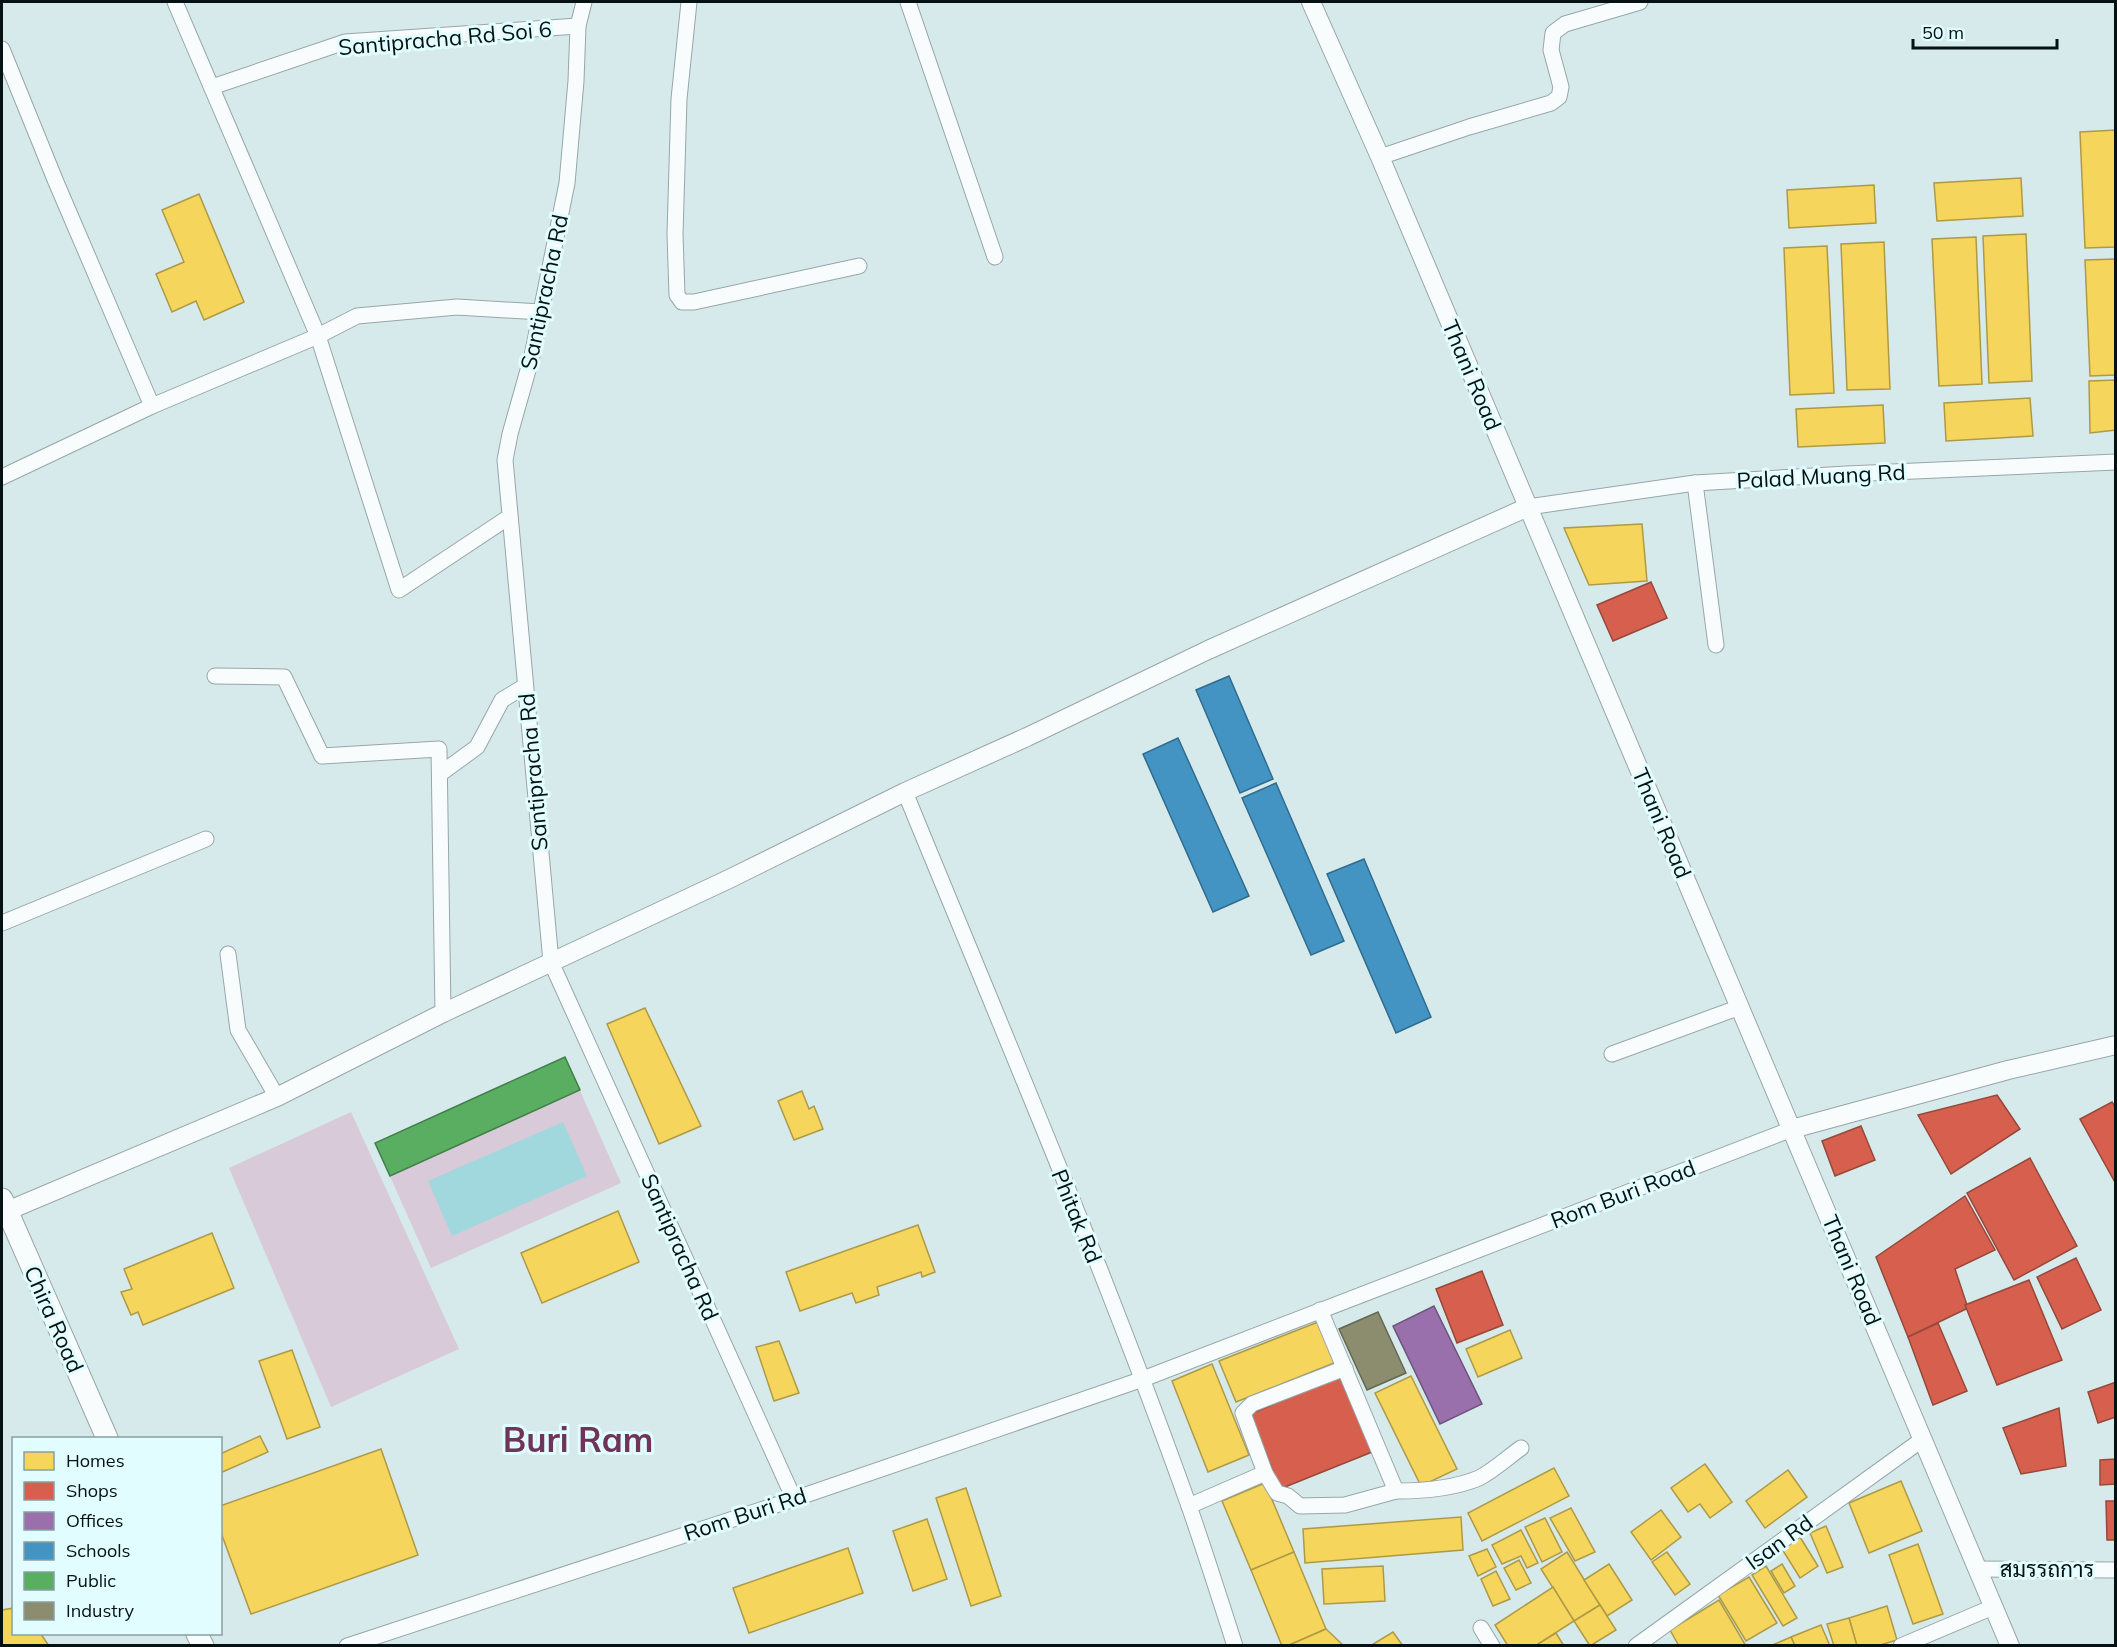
<svg xmlns="http://www.w3.org/2000/svg" width="2117" height="1647" font-family="Mulish,Sarabun,sans-serif">
  <style>
    .garden { fill: #d8cad8 }
    .water { fill: #a0d8de }
    .homes { fill: #f6d55c; stroke: #ae9a46; stroke-width: 1.5 }
    .shops { fill: #d6604d; stroke: #97483b; stroke-width: 1.5 }
    .offices { fill: #9970ab; stroke: #6d547d; stroke-width: 1.5 }
    .schools { fill: #4393c3; stroke: #306c8e; stroke-width: 1.5 }
    .public { fill: #5aae61; stroke: #407f49; stroke-width: 1.5 }
    .industry { fill: #8c8c6e; stroke: #646752; stroke-width: 1.5 }
    .lines { fill: none; stroke-linecap: round; stroke-linejoin: round }
    .minor-casing { stroke: #97a6a8; stroke-width: 17 }
    .tertiary-casing { stroke: #97a6a8; stroke-width: 20 }
    .secondary-casing { stroke: #97a6a8; stroke-width: 23 }
    .minor { stroke: #f9fcfc; stroke-width: 15 }
    .tertiary { stroke: #f9fcfc; stroke-width: 18 }
    .secondary { stroke: #f9fcfc; stroke-width: 21 }
    .labels { text-anchor: middle; dominant-baseline: central; stroke-width: 6; stroke-linejoin: round; paint-order: stroke }
    .street-label { font-size: 22px; fill: #051112; stroke: #e1fdff }
    .town-label { font-size: 34px; font-weight: bold; fill: #70335a; stroke: #e1fdff }
  </style>
  <rect width="100%" height="100%" fill="#d6eaec"/>
  <!-- garden -->
  <g class="garden">
    <path d="M 565,1057 L 621,1183 L 431,1268 L 375,1143 Z"/>
    <path d="M 351,1112 L 459,1349 L 331,1407 L 229,1168 Z"/>
  </g>
  <!-- water -->
  <path class="water" d="M 563,1122 L 587,1176 L 452,1236 L 428,1181 Z"/>
  <!-- homes -->
  <g class="homes">
    <path d="M 2116,130 L 2116,247 L 2085,248 L 2080,132 Z"/>
    <path d="M 2021,178 L 2023,216 L 1937,221 L 1934,183 Z"/>
    <path d="M 1874,185 L 1876,223 L 1789,228 L 1787,190 Z"/>
    <path d="M 199,194 L 244,302 L 204,320 L 196,301 L 172,312 L 156,274 L 184,262 L 162,210 Z"/>
    <path d="M 2026,234 L 2032,381 L 1989,383 L 1983,236 Z"/>
    <path d="M 1976,237 L 1982,384 L 1939,386 L 1932,239 Z"/>
    <path d="M 1884,242 L 1890,389 L 1847,390 L 1841,244 Z"/>
    <path d="M 1827,246 L 1834,393 L 1790,395 L 1784,248 Z"/>
    <path d="M 2116,259 L 2116,375 L 2090,376 L 2085,260 Z"/>
    <path d="M 2116,380 L 2116,430 L 2090,433 L 2089,381 Z"/>
    <path d="M 2030,398 L 2033,436 L 1946,441 L 1944,403 Z"/>
    <path d="M 1883,405 L 1885,443 L 1798,447 L 1796,409 Z"/>
    <path d="M 1642,524 L 1647,581 L 1589,585 L 1564,528 Z"/>
    <path d="M 645,1008 L 701,1126 L 659,1144 L 607,1024 Z"/>
    <path d="M 802,1091 L 809,1109 L 814,1106 L 823,1129 L 794,1140 L 778,1101 Z"/>
    <path d="M 618,1211 L 639,1262 L 542,1303 L 521,1253 Z"/>
    <path d="M 918,1225 L 935,1272 L 922,1277 L 921,1272 L 877,1287 L 879,1295 L 856,1303 L 852,1293 L 800,1311 L 786,1272 Z"/>
    <path d="M 212,1233 L 234,1288 L 143,1325 L 138,1312 L 131,1315 L 121,1292 L 132,1289 L 124,1269 Z"/>
    <path d="M 1318,1322 L 1334,1363 L 1236,1402 L 1219,1361 Z"/>
    <path d="M 1510,1330 L 1522,1358 L 1478,1377 L 1466,1349 Z"/>
    <path d="M 779,1341 L 799,1393 L 774,1401 L 756,1347 Z"/>
    <path d="M 292,1350 L 320,1427 L 287,1439 L 259,1361 Z"/>
    <path d="M 1212,1364 L 1249,1455 L 1208,1472 L 1172,1381 Z"/>
    <path d="M 1411,1376 L 1457,1469 L 1421,1486 L 1375,1393 Z"/>
    <path d="M 260,1436 L 268,1452 L 220,1473 L 220,1454 Z"/>
    <path d="M 381,1449 L 418,1555 L 251,1614 L 220,1530 L 220,1506 Z"/>
    <path d="M 1705,1464 L 1732,1502 L 1710,1518 L 1700,1504 L 1688,1512 L 1671,1488 Z"/>
    <path d="M 1554,1468 L 1569,1496 L 1482,1541 L 1468,1513 Z"/>
    <path d="M 1788,1470 L 1807,1497 L 1765,1528 L 1746,1501 Z"/>
    <path d="M 1901,1481 L 1922,1531 L 1869,1553 L 1849,1503 Z"/>
    <path d="M 1265,1483 L 1294,1552 L 1251,1570 L 1222,1501 Z"/>
    <path d="M 966,1488 L 1001,1596 L 971,1606 L 936,1498 Z"/>
    <path d="M 1571,1508 L 1595,1552 L 1575,1561 L 1550,1518 Z"/>
    <path d="M 1661,1510 L 1681,1537 L 1651,1560 L 1631,1532 Z"/>
    <path d="M 1461,1517 L 1463,1550 L 1305,1563 L 1303,1529 Z"/>
    <path d="M 1545,1518 L 1562,1552 L 1542,1562 L 1525,1527 Z"/>
    <path d="M 927,1519 L 947,1579 L 913,1591 L 893,1531 Z"/>
    <path d="M 1826,1526 L 1843,1567 L 1827,1573 L 1810,1533 Z"/>
    <path d="M 1521,1530 L 1538,1563 L 1527,1568 L 1521,1556 L 1502,1564 L 1492,1545 Z"/>
    <path d="M 1800,1537 L 1818,1566 L 1800,1578 L 1782,1549 Z"/>
    <path d="M 1918,1544 L 1943,1614 L 1913,1624 L 1889,1555 Z"/>
    <path d="M 848,1548 L 863,1593 L 749,1633 L 733,1588 Z"/>
    <path d="M 1487,1549 L 1496,1567 L 1478,1576 L 1469,1556 Z"/>
    <path d="M 1294,1552 L 1326,1629 L 1287,1646 L 1282,1646 L 1251,1570 Z"/>
    <path d="M 1567,1552 L 1600,1605 L 1574,1621 L 1541,1569 Z"/>
    <path d="M 1667,1552 L 1690,1584 L 1675,1595 L 1652,1562 Z"/>
    <path d="M 1519,1560 L 1531,1583 L 1516,1590 L 1504,1568 Z"/>
    <path d="M 1609,1564 L 1632,1600 L 1607,1616 L 1584,1580 Z"/>
    <path d="M 1782,1564 L 1795,1586 L 1784,1593 L 1771,1571 Z"/>
    <path d="M 1383,1566 L 1385,1601 L 1324,1604 L 1322,1569 Z"/>
    <path d="M 1766,1566 L 1797,1618 L 1783,1626 L 1752,1575 Z"/>
    <path d="M 1496,1571 L 1510,1599 L 1493,1606 L 1481,1579 Z"/>
    <path d="M 1749,1577 L 1777,1623 L 1746,1641 L 1718,1595 Z"/>
    <path d="M 1553,1587 L 1574,1621 L 1538,1644 L 1539,1646 L 1508,1646 L 1495,1625 Z"/>
    <path d="M 1719,1600 L 1746,1646 L 1679,1646 L 1670,1630 Z"/>
    <path d="M 1600,1605 L 1616,1630 L 1590,1646 L 1574,1621 Z"/>
    <path d="M 1887,1606 L 1897,1640 L 1877,1646 L 1857,1646 L 1849,1618 Z"/>
    <path d="M 14,1608 L 14,1634 L 41,1634 L 49,1646 L 2,1646 L 2,1610 Z"/>
    <path d="M 1849,1618 L 1857,1646 L 1834,1646 L 1827,1624 Z"/>
    <path d="M 1821,1625 L 1830,1646 L 1795,1646 L 1791,1637 Z"/>
    <path d="M 1326,1629 L 1344,1646 L 1287,1646 Z"/>
    <path d="M 1393,1632 L 1403,1646 L 1370,1646 Z"/>
    <path d="M 1556,1633 L 1564,1646 L 1539,1646 L 1538,1644 Z"/>
    <path d="M 1791,1637 L 1795,1646 L 1770,1646 Z"/>
  </g>
  <!-- shops -->
  <g class="shops">
    <path d="M 1651,582 L 1667,618 L 1613,641 L 1597,605 Z"/>
    <path d="M 1997,1095 L 2020,1129 L 1951,1174 L 1918,1115 Z"/>
    <path d="M 2112,1102 L 2116,1108 L 2116,1184 L 2080,1119 Z"/>
    <path d="M 1861,1126 L 1875,1160 L 1835,1176 L 1822,1141 Z"/>
    <path d="M 2030,1158 L 2077,1246 L 2014,1280 L 1967,1193 Z"/>
    <path d="M 1965,1196 L 1995,1250 L 1955,1269 L 1968,1308 L 1908,1337 L 1876,1257 Z"/>
    <path d="M 2076,1258 L 2101,1310 L 2062,1329 L 2037,1277 Z"/>
    <path d="M 1482,1271 L 1503,1325 L 1457,1343 L 1436,1289 Z"/>
    <path d="M 2029,1280 L 2062,1360 L 1997,1385 L 1965,1305 Z"/>
    <path d="M 1938,1323 L 1967,1391 L 1933,1405 L 1908,1337 Z"/>
    <path d="M 1342,1376 L 1372,1452 L 1280,1489 L 1250,1414 Z"/>
    <path d="M 2116,1382 L 2116,1417 L 2098,1423 L 2088,1392 Z"/>
    <path d="M 2059,1408 L 2066,1466 L 2021,1474 L 2003,1428 Z"/>
    <path d="M 2116,1459 L 2116,1484 L 2100,1485 L 2100,1460 Z"/>
    <path d="M 2106,1501 L 2116,1501 L 2116,1540 L 2107,1540 Z"/>
  </g>
  <!-- offices -->
  <path class="offices" d="M 1434,1306 L 1482,1404 L 1440,1424 L 1393,1326 Z"/>
  <!-- schools -->
  <g class="schools">
    <path d="M 1229,676 L 1273,779 L 1240,793 L 1196,690 Z"/>
    <path d="M 1178,738 L 1249,896 L 1213,912 L 1143,754 Z"/>
    <path d="M 1276,783 L 1344,941 L 1311,955 L 1242,798 Z"/>
    <path d="M 1364,859 L 1431,1017 L 1396,1033 L 1327,874 Z"/>
  </g>
  <!-- public -->
  <path class="public" d="M 565,1057 L 580,1090 L 390,1176 L 375,1143 Z"/>
  <!-- industry -->
  <path class="industry" d="M 1378,1312 L 1406,1373 L 1367,1390 L 1339,1329 Z"/>
  <g class="lines">
    <defs>
      <g id="minor">
        <path d="M 175,2 L 318,336 L 399,590 L 509,517"/>
        <path d="M 584,2 L 578,26 L 576,81 L 567,183 L 532,356 L 510,434 L 505,460 L 551,962 L 794,1499"/>
        <path d="M 689,2 L 679,99 L 675,234 L 677,295 L 682,302 L 694,302 L 859,266"/>
        <path d="M 908,2 L 995,257"/>
        <path d="M 2,49 L 56,182 L 152,406"/>
        <path d="M 212,87 L 345,42 L 578,26"/>
        <path d="M 1380,157 L 1469,127 L 1551,103 L 1559,97 L 1561,87 L 1551,50 L 1553,33 L 1565,24 L 1640,2"/>
        <path d="M 2,477 L 152,406 L 318,336 L 357,316 L 457,307 L 540,312"/>
        <path d="M 1695,483 L 1716,645"/>
        <path d="M 1528,507 L 1695,483 L 1847,474 L 2116,462"/>
        <path d="M 215,676 L 284,677 L 322,756 L 439,749 L 443,1013"/>
        <path d="M 440,774 L 477,747 L 502,700 L 525,686"/>
        <path d="M 905,792 C 1002,1029 1103,1265 1189,1506 C 1205,1552 1220,1599 1235,1646"/>
        <path d="M 2,923 L 206,839"/>
        <path d="M 228,954 L 238,1030 L 277,1097"/>
        <path d="M 1612,1054 L 1740,1007"/>
        <path d="M 1320,1310 L 1396,1491 C 1423,1491 1453,1489 1479,1478 C 1493,1471 1507,1458 1521,1448"/>
        <path d="M 1345,1368 L 1252,1404 L 1243,1413 L 1265,1473 L 1277,1493 L 1288,1496 L 1300,1506 L 1345,1505 L 1396,1491"/>
        <path d="M 1189,1506 L 1265,1473"/>
        <path d="M 1978,1569 L 2116,1570"/>
        <path d="M 1481,1628 L 1492,1646"/>
        <path d="M 347,1646 L 794,1499 L 1143,1379 L 1792,1129"/>
        <path d="M 1636,1646 L 1923,1439"/>
        <path d="M 1901,1646 L 1993,1607"/>
      </g>
      <g id="tertiary">
        <path d="M 1311,2 L 1380,157 L 2010,1646"/>
        <path d="M 1792,1129 L 2008,1070 L 2116,1045"/>
        <path d="M 7,1211 L 277,1097 L 443,1013 L 729,879 L 905,792 L 1027,737 L 1208,650 L 1528,507"/>
      </g>
      <g id="secondary">
        <path d="M 2,1199 L 107,1438"/>
        <path d="M 197,1634 L 203,1646"/>
      </g>
    </defs>
    <!-- minor casing -->
    <use href="#minor" class="minor-casing"/>
    <!-- tertiary casing -->
    <use href="#tertiary" class="tertiary-casing"/>
    <!-- secondary casing -->
    <use href="#secondary" class="secondary-casing"/>
    <!-- minor -->
    <use href="#minor" class="minor"/>
    <!-- tertiary -->
    <use href="#tertiary" class="tertiary"/>
    <!-- secondary -->
    <use href="#secondary" class="secondary"/>
  </g>
  <g class="labels">
    <!-- street labels -->
    <g class="street-label">
      <text transform="translate(445 38) rotate(-5)">Santipracha Rd Soi 6</text>
      <text transform="translate(544 292) rotate(-78)">Santipracha Rd</text>
      <text transform="translate(1472 375) rotate(67)">Thani Road</text>
      <text transform="translate(1821 476) rotate(-3)">Palad Muang Rd</text>
      <text transform="translate(533 772) rotate(-95)">Santipracha Rd</text>
      <text transform="translate(1662 823) rotate(67)">Thani Road</text>
      <text transform="translate(1623 1194) rotate(-21)">Rom Buri Road</text>
      <text transform="translate(1077 1216) rotate(68)">Phitak Rd</text>
      <text transform="translate(680 1247) rotate(66)">Santipracha Rd</text>
      <text transform="translate(1852 1270) rotate(67)">Thani Road</text>
      <text transform="translate(54 1319) rotate(66)">Chira Road</text>
      <text transform="translate(745 1514) rotate(-18)">Rom Buri Rd</text>
      <text transform="translate(1779 1542) rotate(-36)">Isan Rd</text>
      <text x="2047" y="1569">สมรรถการ</text>
    </g>
    <!-- town labels -->
    <g class="town-label">
      <text x="578" y="1439">Buri Ram</text>
    </g>
  </g>
  <!-- border -->
  <rect width="2117" height="1647" fill="none" stroke="#051112" stroke-width="6"/>
  <!-- legend -->
  <rect x="12" y="1437" width="210" height="198" fill="#e1fdff" stroke="#899fa0" stroke-width="1.5"/>
  <rect x="24" y="1452" width="30" height="18" fill="#f6d55c" stroke="#899fa0" stroke-width="1.5"/>
  <text x="66" y="1467" font-size="18" fill="#051112">Homes</text>
  <rect x="24" y="1482" width="30" height="18" fill="#d6604d" stroke="#899fa0" stroke-width="1.5"/>
  <text x="66" y="1497" font-size="18" fill="#051112">Shops</text>
  <rect x="24" y="1512" width="30" height="18" fill="#9970ab" stroke="#899fa0" stroke-width="1.5"/>
  <text x="66" y="1527" font-size="18" fill="#051112">Offices</text>
  <rect x="24" y="1542" width="30" height="18" fill="#4393c3" stroke="#899fa0" stroke-width="1.5"/>
  <text x="66" y="1557" font-size="18" fill="#051112">Schools</text>
  <rect x="24" y="1572" width="30" height="18" fill="#5aae61" stroke="#899fa0" stroke-width="1.5"/>
  <text x="66" y="1587" font-size="18" fill="#051112">Public</text>
  <rect x="24" y="1602" width="30" height="18" fill="#8c8c6e" stroke="#899fa0" stroke-width="1.5"/>
  <text x="66" y="1617" font-size="18" fill="#051112">Industry</text>
  <!-- scale -->
  <path d="M1913 39v9h144v-9" fill="none" stroke="#051112" stroke-width="3"/>
  <text x="1922" y="39" font-size="18" fill="#051112" stroke="#e1fdff" stroke-width="4.5" paint-order="stroke">50 m</text>
</svg>
